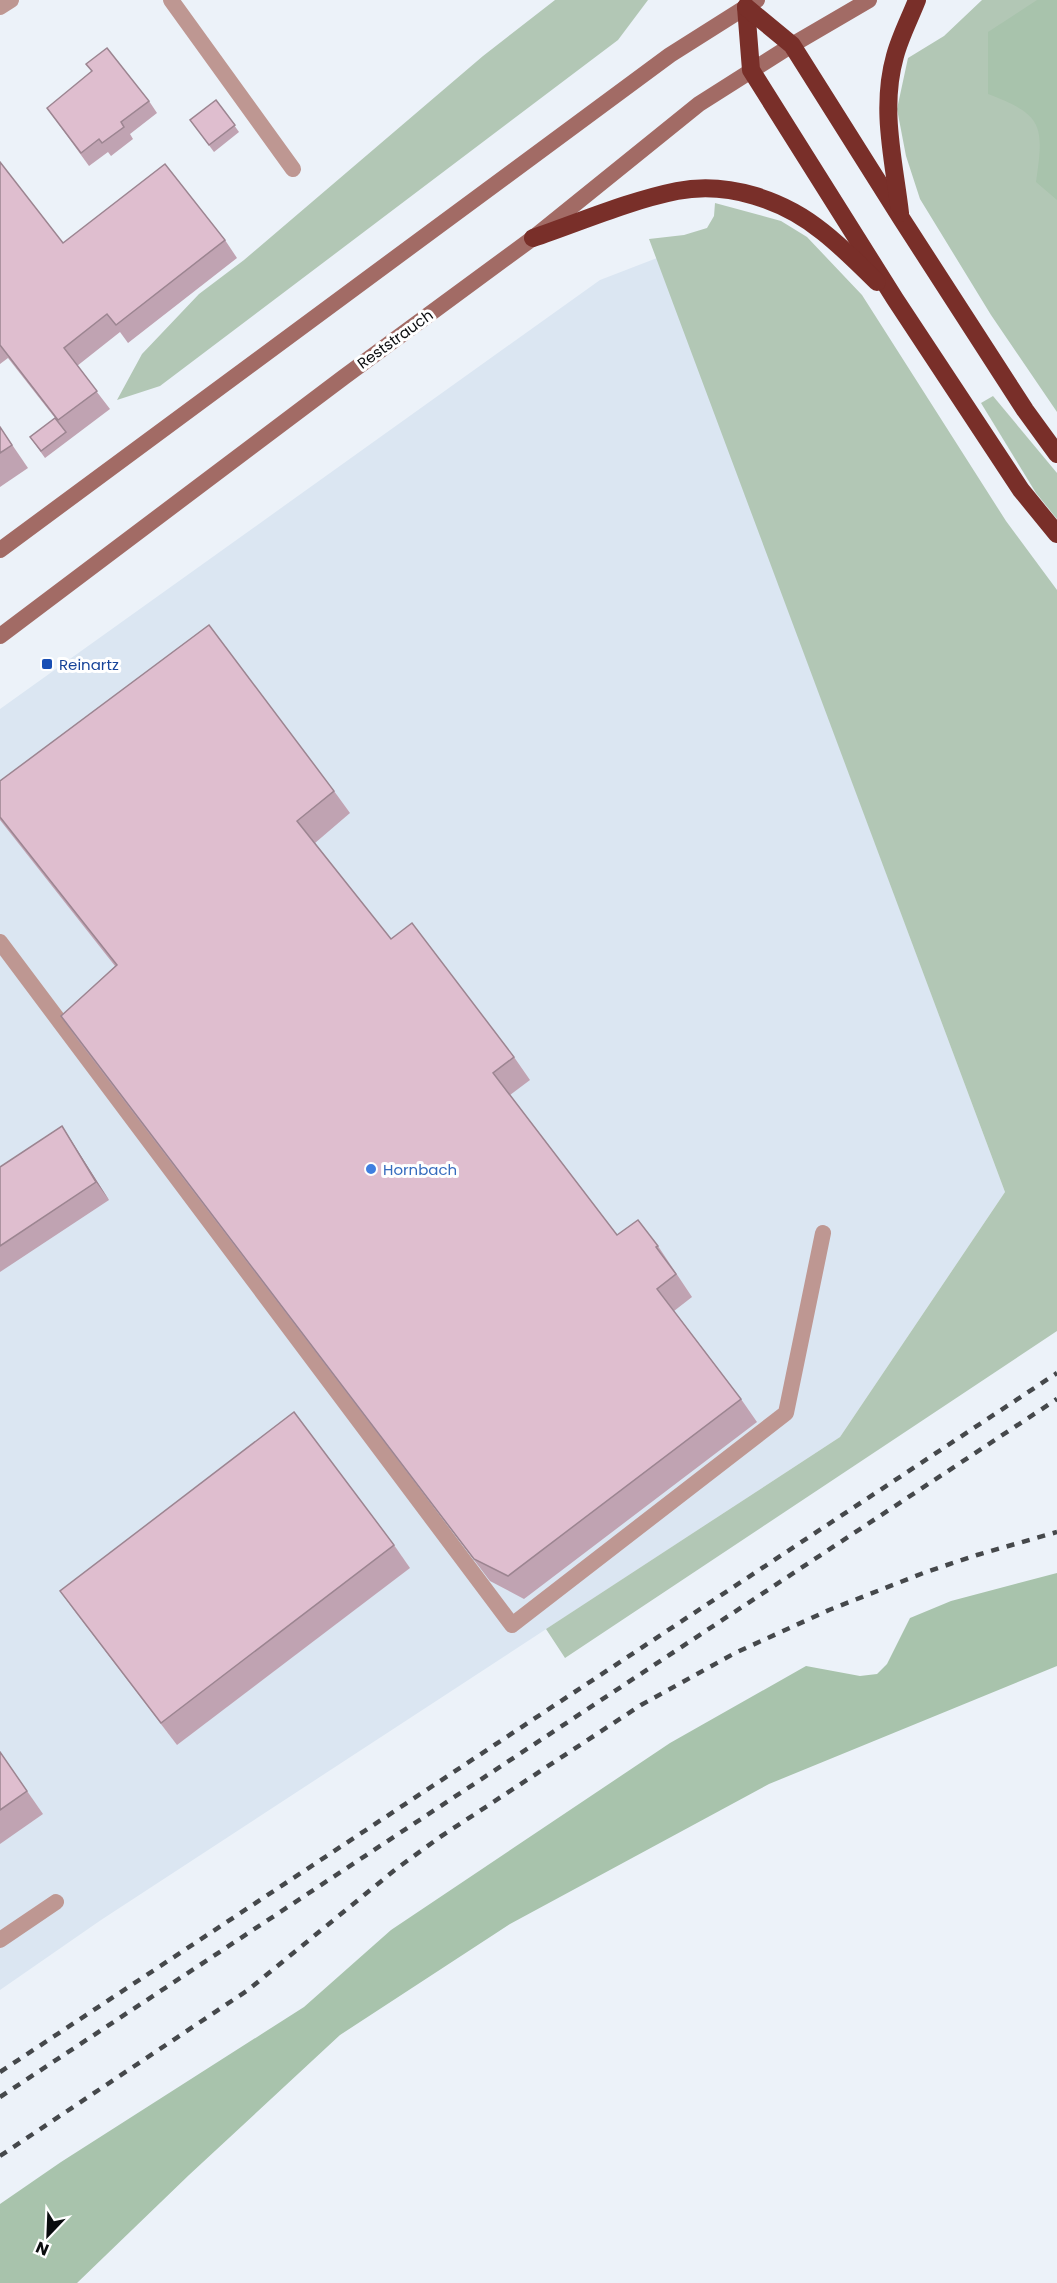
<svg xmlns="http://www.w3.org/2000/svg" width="1057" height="2283" font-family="Poppins,sans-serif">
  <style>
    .built { fill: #dbe6f2 }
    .green { fill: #b2c7b5 }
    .forest { fill: #a8c3ac }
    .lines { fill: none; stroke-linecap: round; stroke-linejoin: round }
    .service { stroke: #be9792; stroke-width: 16 }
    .secondary { stroke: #a26b65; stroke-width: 16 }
    .motorway { stroke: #792f29; stroke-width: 18 }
    .rail { stroke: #45484b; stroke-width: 4.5; stroke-dasharray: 8 8; stroke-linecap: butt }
    .wall { fill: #c0a3b2 }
    .shaded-wall { fill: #9c8591 }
    .building { fill: #dfbecf; stroke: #9c8591; stroke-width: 1.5 }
    .transit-dot { fill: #1a4fb4; stroke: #fff; stroke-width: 2 }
    .shop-dot { fill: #3f7fe0; stroke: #fff; stroke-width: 2 }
    .labels { text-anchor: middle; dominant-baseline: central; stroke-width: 6; stroke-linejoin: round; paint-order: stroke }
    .street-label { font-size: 15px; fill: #0a0c0e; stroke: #fff }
    .transit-label { font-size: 15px; fill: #164399; stroke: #fff; text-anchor: start }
    .shop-label { font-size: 15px; fill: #366cbe; stroke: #fff; text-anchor: start }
  </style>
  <rect width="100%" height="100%" fill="#ecf2f9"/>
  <!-- built -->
  <path class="built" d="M 657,258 L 1005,1192 L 840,1437 L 101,1920 L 0,1990 L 0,709 L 600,280 Z"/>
  <!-- green -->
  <g class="green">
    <path d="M 555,0 L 648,0 L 618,40 L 160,386 L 117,400 L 142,354 L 199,294 L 244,260 L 483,56 Z"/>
    <path d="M 982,0 L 1057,0 L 1057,412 L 991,315 L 920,199 L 906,156 L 897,109 L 908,58 L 944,36 Z"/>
    <path d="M 715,203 L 781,221 L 807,237 L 862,295 L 1006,521 L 1057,590 L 1057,1331 L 565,1658 L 546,1629 L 840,1437 L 1005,1192 L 649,239 L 684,235 L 707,228 L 714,216 Z"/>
    <path d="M 993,396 L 1057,473 L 1057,519 L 1036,493 L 981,403 Z"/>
  </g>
  <!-- forest -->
  <g class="forest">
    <path d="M 1037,0 L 1057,0 L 1057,200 L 1036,182 C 1044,126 1044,115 988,94 L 988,32 Z"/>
    <path d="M 1057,1573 L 1057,1666 L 769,1784 L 510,1924 L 340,2035 L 189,2175 L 77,2283 L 0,2283 L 0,2204 L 61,2162 L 304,2007 L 391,1930 L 670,1743 L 806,1666 L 860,1676 L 877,1674 L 887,1664 L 910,1618 L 951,1601 Z"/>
  </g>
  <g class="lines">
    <!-- service -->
    <g class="service">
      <path d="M 171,0 L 293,169"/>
      <path d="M 0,7 L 11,0"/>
      <path d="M 0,942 L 512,1625 L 786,1413 L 823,1233"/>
      <path d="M 0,1940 L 56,1902"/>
    </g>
    <!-- secondary -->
    <g class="secondary">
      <path d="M 0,550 L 670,55 L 757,0"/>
      <path d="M 0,636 L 344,377 L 533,238 L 699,104 L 792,45 L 869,0"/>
    </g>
    <!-- motorway -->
    <g class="motorway">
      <path d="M 746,7 L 751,70 L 895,299 L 1021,490 L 1057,534"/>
      <path d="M 746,7 L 792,45 L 901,218 L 1025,410 L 1057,454"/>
      <path d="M 900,213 C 894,161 880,109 895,56 C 900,37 910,18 917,0"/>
      <path d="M 533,238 C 580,222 628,201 677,191 C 728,181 784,200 823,232 C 842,247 860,265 877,282"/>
    </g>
    <!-- rail -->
    <g class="rail">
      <path d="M 0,2072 L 1057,1373"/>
      <path d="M 0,2097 L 1057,1399"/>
      <path d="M 0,2156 L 248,1990 L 396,1869 L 440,1837 L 641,1705 L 735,1653 L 829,1610 L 926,1572 L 977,1555 L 1057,1532"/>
    </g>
  </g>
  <!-- wall -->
  <g class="wall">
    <path d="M 216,100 L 239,132 L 214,152 L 190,120 Z"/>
    <path d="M 149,101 L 157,113 L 130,134 L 133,139 L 111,156 L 108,152 L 89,166 L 47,108 Z"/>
    <path d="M 0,162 L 63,243 L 225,240 L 237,258 L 128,343 L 120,332 L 77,366 L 110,409 L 45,458 L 30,437 L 55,418 L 8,358 L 0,364 Z"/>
    <path d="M 0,427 L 28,468 L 0,487 Z"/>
    <path d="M 0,781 L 334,791 L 350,813 L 315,843 L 391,939 L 514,1057 L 530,1080 L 510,1095 L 617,1235 L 658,1246 L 692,1297 L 674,1311 L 741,1399 L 757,1422 L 524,1599 L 490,1581 L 77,1039 L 61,1016 L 115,966 L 0,820 Z"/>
    <path d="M 62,1126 L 74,1145 L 109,1200 L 0,1272 L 0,1167 Z"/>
    <path d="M 394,1545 L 410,1568 L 177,1745 L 76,1613 L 60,1591 Z"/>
    <path d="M 0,1752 L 43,1814 L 0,1844 Z"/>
  </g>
  <!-- shaded-wall -->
  <path class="shaded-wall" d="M 62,1126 L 74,1145 L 109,1200 L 96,1182 Z"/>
  <!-- building -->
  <g class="building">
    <path d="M 107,48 L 149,101 L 121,122 L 124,127 L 102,143 L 99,139 L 81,153 L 47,108 L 92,71 L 86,64 Z"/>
    <path d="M 216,100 L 235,125 L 209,145 L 190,120 Z"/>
    <path d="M 0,162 L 63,243 L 165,164 L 225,240 L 116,325 L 107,314 L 64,348 L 97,391 L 58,420 L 0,345 Z"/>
    <path d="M 55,418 L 66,432 L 41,451 L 30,437 Z"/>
    <path d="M 0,427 L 12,445 L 0,453 Z"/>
    <path d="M 209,625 L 334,791 L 297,821 L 391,939 L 412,923 L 514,1057 L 493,1073 L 617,1235 L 638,1220 L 658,1246 L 656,1247 L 676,1274 L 657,1289 L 741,1399 L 508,1576 L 474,1559 L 61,1016 L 117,965 L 0,817 L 0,781 Z"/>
    <path d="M 62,1126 L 96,1182 L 0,1246 L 0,1167 Z"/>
    <path d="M 294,1412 L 394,1545 L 161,1723 L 60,1591 Z"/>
    <path d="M 0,1752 L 27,1791 L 0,1810 Z"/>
  </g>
  <!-- markers -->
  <rect class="transit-dot" x="41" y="658" width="12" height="12" rx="3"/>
  <circle class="shop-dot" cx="371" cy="1169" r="6"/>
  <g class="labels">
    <!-- street labels -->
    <g class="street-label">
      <text transform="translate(395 339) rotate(-36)">Reststrauch</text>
    </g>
    <!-- transit labels -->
    <g class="transit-label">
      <text x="59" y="664">Reinartz</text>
    </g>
    <!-- shop labels -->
    <g class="shop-label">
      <text x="383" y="1169">Hornbach</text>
    </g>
  </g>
  <!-- north arrow -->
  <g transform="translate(48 2235) rotate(203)" stroke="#ffffff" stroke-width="4.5" paint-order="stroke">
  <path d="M0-4.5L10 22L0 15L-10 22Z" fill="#0a0c0e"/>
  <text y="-9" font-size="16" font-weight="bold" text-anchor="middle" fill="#0a0c0e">N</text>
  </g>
</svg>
